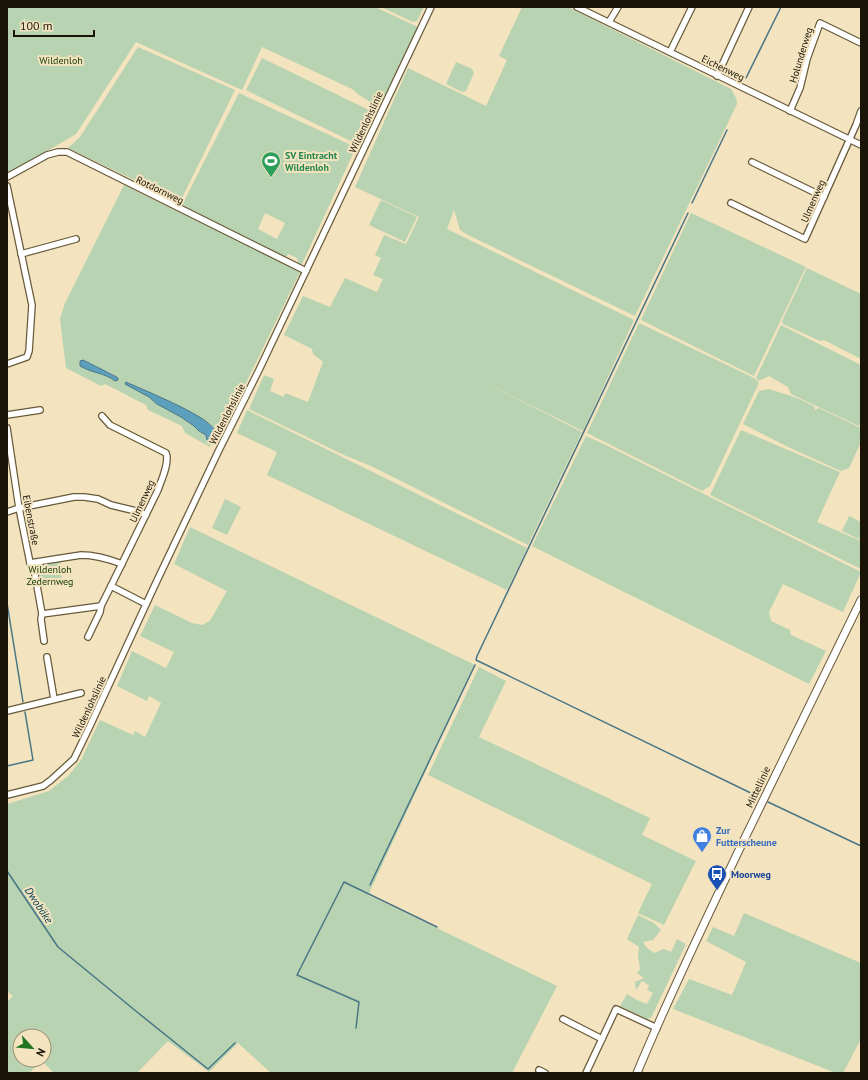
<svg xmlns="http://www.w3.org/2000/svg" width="868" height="1080" font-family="'PT Sans',sans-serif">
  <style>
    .green { fill: #b8d3b1; fill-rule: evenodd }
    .water { fill: #5da0bd; stroke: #497686 }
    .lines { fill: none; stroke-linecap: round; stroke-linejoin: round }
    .stream { stroke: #497686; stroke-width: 1.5 }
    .minor-casing { stroke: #685b3b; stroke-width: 8 }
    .tertiary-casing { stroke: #685b3b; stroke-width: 9 }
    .minor { stroke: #fff; stroke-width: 5.5 }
    .tertiary { stroke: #fff; stroke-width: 7 }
    .labels { text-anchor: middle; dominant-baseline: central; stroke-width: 4; stroke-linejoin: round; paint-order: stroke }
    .street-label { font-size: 10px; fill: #1a1407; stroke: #f3e3bf }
    .park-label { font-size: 10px; fill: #123805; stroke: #f3e3bf }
    .leisure-label { font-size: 10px; font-weight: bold; fill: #27864d; stroke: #f3e3bf; text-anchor: start }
    .shop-label { font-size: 10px; font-weight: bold; fill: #366cbe; stroke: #f3e3bf; text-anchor: start }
    .transit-label { font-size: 10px; font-weight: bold; fill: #164399; stroke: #f3e3bf; text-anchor: start }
    .water-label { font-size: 11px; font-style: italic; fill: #074358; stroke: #f3e3bf }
  </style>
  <rect width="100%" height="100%" fill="#f3e3bf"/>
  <!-- green -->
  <g class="green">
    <path d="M 7,7 L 375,7 L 418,27 L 380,108 L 359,95 L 352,89 L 262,47 L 242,90 L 136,42 L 76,134 L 7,175 Z"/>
    <path d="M 381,7 L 424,7 L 417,21 L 413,22 Z"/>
    <path d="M 522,7 L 568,7 L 731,89 L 736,98 L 737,104 L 635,316 L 468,235 L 460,230 L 454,210 L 447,229 L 634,320 L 583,431 L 485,383 L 582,432 L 528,545 L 371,466 L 344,455 L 249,409 L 264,375 L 274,379 L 270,391 L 284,397 L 285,393 L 308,402 L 323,362 L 313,354 L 312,349 L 284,335 L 303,296 L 330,307 L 345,278 L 377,292 L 383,279 L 373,275 L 381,258 L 375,255 L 384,235 L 406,244 L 419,217 L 355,187 L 408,68 L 486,106 L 507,60 L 499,56 Z"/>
    <path d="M 138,47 L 235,90 L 180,202 L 68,148 L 80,137 Z"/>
    <path d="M 262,58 L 375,113 L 359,145 L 246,90 Z"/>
    <path d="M 456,62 L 472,69 L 474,73 L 466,91 L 462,92 L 446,84 Z"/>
    <path d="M 239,93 L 353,146 L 354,150 L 352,156 L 302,264 L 298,263 L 297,258 L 288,254 L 287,256 L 282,256 L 184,208 L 182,205 ZM 265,213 L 285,223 L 277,239 L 258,229 Z"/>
    <path d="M 124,185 L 300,272 L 224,428 L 221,427 L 210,447 L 185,433 L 182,426 L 148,410 L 146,405 L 105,384 L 101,386 L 66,368 L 60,319 L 65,303 ZM 83,360 L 115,375 L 117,378 L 115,381 L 106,376 L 102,375 L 100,373 L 86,369 ZM 126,385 L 208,422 L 213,427 L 207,438 L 206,435 L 199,431 L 194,426 L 181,417 L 157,404 L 149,397 Z"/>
    <path d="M 381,200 L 417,217 L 405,242 L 369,225 Z"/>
    <path d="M 691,213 L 806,267 L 754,376 L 641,320 Z"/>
    <path d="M 807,268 L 861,294 L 861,359 L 824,340 L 820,341 L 783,324 L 782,321 Z"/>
    <path d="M 639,323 L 750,376 L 755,379 L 759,383 L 710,486 L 702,491 L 587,433 Z"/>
    <path d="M 781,325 L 861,365 L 861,421 L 859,426 L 791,394 L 788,387 L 769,376 L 758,381 L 756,378 Z"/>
    <path d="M 769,389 L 797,398 L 814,406 L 815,410 L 819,408 L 861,428 L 861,442 L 849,468 L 841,471 L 788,447 L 743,424 L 759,391 Z"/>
    <path d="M 247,410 L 527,548 L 507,590 L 267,475 L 277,452 L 237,433 Z"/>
    <path d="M 741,430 L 840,472 L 817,522 L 861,541 L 861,569 L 710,495 Z"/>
    <path d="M 586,436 L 606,445 L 684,484 L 861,572 L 843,612 L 783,584 L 769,612 L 771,621 L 790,630 L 791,635 L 826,651 L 809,684 L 532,546 Z"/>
    <path d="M 225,499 L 241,507 L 227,535 L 212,528 Z"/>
    <path d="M 849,516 L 861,522 L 861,540 L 842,531 Z"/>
    <path d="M 190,527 L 475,665 L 368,895 L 557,986 L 512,1073 L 271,1073 L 238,1043 L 209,1072 L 168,1041 L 137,1073 L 54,1073 L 42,1061 L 29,1073 L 7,1073 L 7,1002 L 13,996 L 7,991 L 7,804 L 49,791 L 68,776 L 81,760 L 100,720 L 133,735 L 135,731 L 145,737 L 161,703 L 149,696 L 147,701 L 117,686 L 132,651 L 166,668 L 174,652 L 140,636 L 155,605 L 192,623 L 202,625 L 210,621 L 227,591 L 174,564 ZM 20,1036 L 44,1036 L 44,1060 L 20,1060 Z"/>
    <path d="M 60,562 L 62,584 L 41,587 L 38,568 L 39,565 Z"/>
    <path d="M 479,667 L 506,681 L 479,737 L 650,818 L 642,835 L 696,861 L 664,925 L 638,913 L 652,884 L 428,775 Z"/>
    <path d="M 744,913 L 861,963 L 861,1039 L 843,1073 L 836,1073 L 673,1009 L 689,979 L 732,995 L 746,962 L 706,941 L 713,927 L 734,936 Z"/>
    <path d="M 638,915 L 654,923 L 661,930 L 653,940 L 643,942 L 646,947 L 654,953 L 664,949 L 671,952 L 677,939 L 686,944 L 651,1018 L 646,1019 L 620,1006 L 627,994 L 637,1000 L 647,1004 L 653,993 L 647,990 L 649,985 L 642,981 L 636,990 L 635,982 L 644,978 L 637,973 L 640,969 L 638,956 L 639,947 L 627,939 Z"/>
  </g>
  <!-- water -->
  <g class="water">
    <path d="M 83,360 L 115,376 L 118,378 L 118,380 L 115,381 C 105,373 92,373 80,366 L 80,361 Z"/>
    <path d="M 126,382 C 141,389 211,417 214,430 C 215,434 212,439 211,442 L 207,440 L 206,435 L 199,431 L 194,426 L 181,417 L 157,404 L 149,397 L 125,384 Z"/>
  </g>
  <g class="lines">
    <!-- stream -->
    <g class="stream">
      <path d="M 746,78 L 781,7"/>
      <path d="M 692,203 L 727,130"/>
      <path d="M 688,213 L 477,656 L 476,660 L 757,796"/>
      <path d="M 7,603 L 23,702"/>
      <path d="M 7,766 L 33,760 L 25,712"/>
      <path d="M 768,802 L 861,846"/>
      <path d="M 7,871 L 58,947 L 137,1012 L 208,1069 L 235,1043"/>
      <path d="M 370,885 L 475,665"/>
      <path d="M 356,1028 L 359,1002 L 297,975 L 344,882 L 437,927"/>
    </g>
    <defs>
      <g id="minor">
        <path d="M 577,7 L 861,145"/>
        <path d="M 609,22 L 618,7"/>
        <path d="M 670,52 L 692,7"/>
        <path d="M 717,76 L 749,7"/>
        <path d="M 790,111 L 800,88 L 807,59 L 820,23 L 861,43"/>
        <path d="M 752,162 L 824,197"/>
        <path d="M 7,177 L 47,155 L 58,152 L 67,152 L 306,271"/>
        <path d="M 7,186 L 32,305 L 29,351 L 27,357 L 7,364"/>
        <path d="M 731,203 L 805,239 L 856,125 L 861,111"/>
        <path d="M 21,254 L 76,239"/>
        <path d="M 7,415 L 40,410"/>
        <path d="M 102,416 L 110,425 L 166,453 C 170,462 161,481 158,490 L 111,586 L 146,604"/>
        <path d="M 7,428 L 19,508 L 30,563 L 34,569 L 42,614 L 41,619 L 44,641"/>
        <path d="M 7,512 L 19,508 L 74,497 L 84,497 L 98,499 L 111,505 L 140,512 L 146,515"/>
        <path d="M 30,563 L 81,555 C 94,555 109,559 122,564"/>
        <path d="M 42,614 L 101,606 L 111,586"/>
        <path d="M 88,637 L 100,612 L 101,606"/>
        <path d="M 47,657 L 54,699"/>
        <path d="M 7,711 L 81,693"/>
        <path d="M 7,795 L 43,786 L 51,780 L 74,759 L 89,728 L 154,587 L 219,450 L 259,370 L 431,7"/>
        <path d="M 563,1019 L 602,1039"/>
        <path d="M 539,1070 L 545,1073"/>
        <path d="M 586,1073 L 616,1009 L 657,1028"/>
      </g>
      <path id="tertiary" d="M 637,1073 C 668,998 704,924 739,850 C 780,767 820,683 861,600"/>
    </defs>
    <!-- minor casing -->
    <use href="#minor" class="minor-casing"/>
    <!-- tertiary casing -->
    <use href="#tertiary" class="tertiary-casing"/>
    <!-- minor -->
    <use href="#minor" class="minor"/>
    <!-- tertiary -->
    <use href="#tertiary" class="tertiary"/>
  </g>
  <!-- icons -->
  <defs>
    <symbol id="stadium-pin" viewBox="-11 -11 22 30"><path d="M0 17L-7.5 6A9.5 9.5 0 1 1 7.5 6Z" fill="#2e9e5b" stroke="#f3e3bf"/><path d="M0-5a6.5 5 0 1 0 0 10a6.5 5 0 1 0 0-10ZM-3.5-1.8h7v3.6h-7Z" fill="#fff"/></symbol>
    <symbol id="shop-pin" viewBox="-11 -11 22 30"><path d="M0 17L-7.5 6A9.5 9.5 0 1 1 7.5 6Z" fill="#3f7fe0" stroke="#f3e3bf"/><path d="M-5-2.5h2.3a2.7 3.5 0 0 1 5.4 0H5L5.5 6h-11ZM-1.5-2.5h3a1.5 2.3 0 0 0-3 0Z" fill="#fff"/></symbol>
    <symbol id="bus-pin" viewBox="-11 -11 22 30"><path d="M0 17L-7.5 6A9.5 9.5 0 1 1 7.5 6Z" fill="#1a4fb4" stroke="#f3e3bf"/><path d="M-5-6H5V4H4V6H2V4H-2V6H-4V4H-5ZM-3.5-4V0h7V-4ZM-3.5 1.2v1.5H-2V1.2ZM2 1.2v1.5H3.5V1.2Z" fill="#fff"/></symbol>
  </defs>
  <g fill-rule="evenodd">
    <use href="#stadium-pin" x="260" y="150" width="22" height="30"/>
    <use href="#shop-pin" x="691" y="825" width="22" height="30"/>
    <use href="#bus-pin" x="706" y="863" width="22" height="30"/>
  </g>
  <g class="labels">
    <!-- street labels -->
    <g class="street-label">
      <text transform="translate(801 55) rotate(-73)">Holunderweg</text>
      <text transform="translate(723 68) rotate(26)">Eichenweg</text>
      <text transform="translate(366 122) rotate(-65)">Wildenlohslinie</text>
      <text transform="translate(160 190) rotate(26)">Rotdornweg</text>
      <text transform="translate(813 201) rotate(-66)">Ulmenweg</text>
      <text transform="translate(227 414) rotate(-63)">Wildenlohslinie</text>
      <text transform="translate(142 501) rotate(-65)">Ulmenweg</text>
      <text transform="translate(31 520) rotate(79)">Eibenstraße</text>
      <text transform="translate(89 707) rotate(-65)">Wildenlohslinie</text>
      <text transform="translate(758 787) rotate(-65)">Mittellinie</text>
    </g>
    <!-- park labels -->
    <g class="park-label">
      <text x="61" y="60">Wildenloh</text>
      <text x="50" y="569">Wildenloh<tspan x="50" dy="12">Zedernweg</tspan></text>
    </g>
    <!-- leisure labels -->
    <g class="leisure-label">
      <text x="285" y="155">SV Eintracht<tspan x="285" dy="12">Wildenloh</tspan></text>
    </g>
    <!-- shop labels -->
    <g class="shop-label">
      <text x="716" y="830">Zur<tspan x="716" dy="12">Futterscheune</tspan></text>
    </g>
    <!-- transit labels -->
    <g class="transit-label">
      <text x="731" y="874">Moorweg</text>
    </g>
    <!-- water labels -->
    <g class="water-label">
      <text transform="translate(39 905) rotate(56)">Dwobäke</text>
    </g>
  </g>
  <!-- border -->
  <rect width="868" height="1080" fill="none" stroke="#1a1407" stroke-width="16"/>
  <!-- north arrow -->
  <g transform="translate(32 1048) rotate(117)"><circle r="19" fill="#f3e3bf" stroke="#9c9075"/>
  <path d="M0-3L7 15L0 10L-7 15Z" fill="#217622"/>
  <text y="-6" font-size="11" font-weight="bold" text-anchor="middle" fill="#1a1407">N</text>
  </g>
  <!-- scale -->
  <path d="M14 30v6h80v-6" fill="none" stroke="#1a1407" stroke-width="2"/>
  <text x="20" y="30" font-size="12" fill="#1a1407" stroke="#f3e3bf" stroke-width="3" paint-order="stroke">100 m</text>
</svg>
